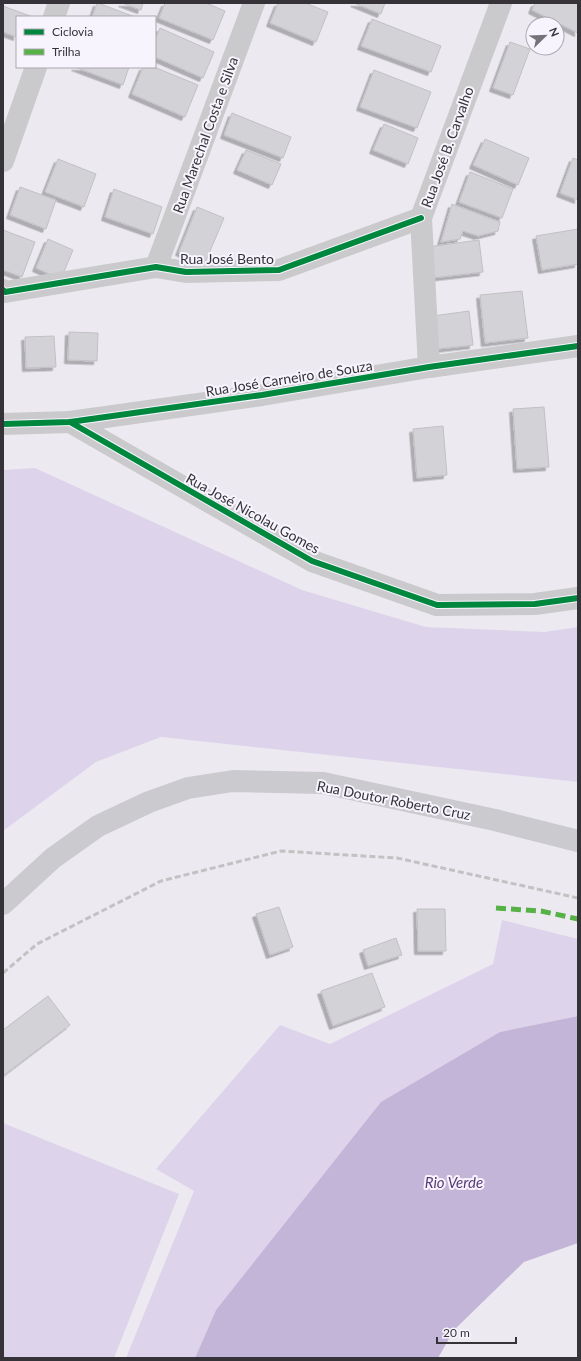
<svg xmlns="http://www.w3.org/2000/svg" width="581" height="1361" font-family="Lato,sans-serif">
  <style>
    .green { fill: #ddd4ec }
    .water { fill: #c3b5d8 }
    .building { fill: #d3d2d6; stroke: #c1c0c4; filter: url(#shadow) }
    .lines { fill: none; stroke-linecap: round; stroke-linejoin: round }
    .minor { stroke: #cacacd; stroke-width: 22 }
    .secondary { stroke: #cbcace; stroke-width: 22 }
    .rail { stroke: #c2c2c3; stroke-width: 3; stroke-dasharray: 6 3; stroke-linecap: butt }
    .quiet { stroke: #56b246; stroke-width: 5; stroke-dasharray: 10 5; stroke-linecap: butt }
    .cycleway-casing { stroke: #f8f4fe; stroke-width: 8 }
    .cycleway { stroke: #00873e; stroke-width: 6 }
    .labels { text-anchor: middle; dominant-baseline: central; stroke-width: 4; stroke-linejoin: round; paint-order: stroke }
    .street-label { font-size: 14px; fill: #353338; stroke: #f8f4fe }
    .water-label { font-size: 15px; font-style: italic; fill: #563b77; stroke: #f8f4fe }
  </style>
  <defs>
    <filter id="shadow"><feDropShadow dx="-3.5" dy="3.5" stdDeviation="0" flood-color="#0004"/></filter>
  </defs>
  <rect width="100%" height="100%" fill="#eceaf0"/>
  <!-- green -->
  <g class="green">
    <path d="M 35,468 L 302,590 L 426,627 L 544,632 L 578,627 L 578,782 L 161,737 L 96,762 L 3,831 L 3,470 Z"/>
    <path d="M 502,920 L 578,939 L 578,1016 L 500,1032 L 216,1310 L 195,1358 L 126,1358 L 194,1191 L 156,1169 L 280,1025 L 330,1044 L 493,964 Z"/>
    <path d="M 3,1123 L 179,1194 L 114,1358 L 3,1358 Z"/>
  </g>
  <!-- water -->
  <path class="water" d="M 578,1016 L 578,1243 L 524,1262 L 454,1330 L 438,1358 L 195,1358 L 216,1310 L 381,1102 L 500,1032 Z"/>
  <!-- building -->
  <g class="building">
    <path d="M 97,3 L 98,3 L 135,17 L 92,17 Z"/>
    <path d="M 122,3 L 143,3 L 141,10 Z"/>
    <path d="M 165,3 L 206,3 L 225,11 L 213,40 L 159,18 Z"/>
    <path d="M 278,3 L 305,3 L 328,12 L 316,42 L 270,23 Z"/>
    <path d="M 354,3 L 385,3 L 381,14 Z"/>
    <path d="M 535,3 L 578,3 L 578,33 L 532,10 Z"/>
    <path d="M 3,6 L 33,17 L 17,17 L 17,37 L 3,32 Z"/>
    <path d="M 372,19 L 441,46 L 431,72 L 361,46 Z"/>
    <path d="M 160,28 L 214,52 L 203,78 L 155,57 L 155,40 Z"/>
    <path d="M 510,42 L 530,49 L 513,95 L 493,88 Z"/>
    <path d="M 75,67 L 129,67 L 123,85 Z"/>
    <path d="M 143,67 L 154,67 L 198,85 L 185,117 L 132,94 Z"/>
    <path d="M 374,70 L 431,92 L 417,128 L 360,107 Z"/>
    <path d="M 232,113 L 291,137 L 283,158 L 224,135 Z"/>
    <path d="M 384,124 L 418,138 L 408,164 L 373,150 Z"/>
    <path d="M 485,139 L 529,158 L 518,185 L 473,165 Z"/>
    <path d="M 246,150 L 281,164 L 272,185 L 237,170 Z"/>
    <path d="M 573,158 L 578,160 L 578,200 L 560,193 Z"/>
    <path d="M 58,159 L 96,174 L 84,207 L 45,192 Z"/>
    <path d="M 470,172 L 513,189 L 502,218 L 459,202 Z"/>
    <path d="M 20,187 L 56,200 L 46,229 L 10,215 Z"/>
    <path d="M 114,189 L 162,207 L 153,234 L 105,217 Z"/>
    <path d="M 452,204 L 500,222 L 498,231 L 478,236 L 463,231 L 460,239 L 441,242 Z"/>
    <path d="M 197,207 L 224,218 L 205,263 L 179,252 Z"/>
    <path d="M 578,229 L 578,264 L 542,270 L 536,236 Z"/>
    <path d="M 3,230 L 35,242 L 22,277 L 3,270 Z"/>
    <path d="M 48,239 L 73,250 L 61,279 L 36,268 Z"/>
    <path d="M 479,240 L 483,272 L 432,278 L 428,247 Z"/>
    <path d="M 522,291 L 528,338 L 485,343 L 480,295 Z"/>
    <path d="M 469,311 L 473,345 L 438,349 L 433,316 Z"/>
    <path d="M 69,332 L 98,333 L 97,361 L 68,360 Z"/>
    <path d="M 54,336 L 56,367 L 26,368 L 25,337 Z"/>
    <path d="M 544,407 L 549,467 L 517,469 L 513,409 Z"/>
    <path d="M 443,426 L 447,475 L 417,478 L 413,429 Z"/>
    <path d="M 279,907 L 293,947 L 270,955 L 256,914 Z"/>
    <path d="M 417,909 L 445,909 L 446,951 L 418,951 Z"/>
    <path d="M 396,938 L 402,955 L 368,966 L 363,950 Z"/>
    <path d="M 372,973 L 385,1007 L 333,1026 L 321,991 Z"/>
    <path d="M 48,996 L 70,1025 L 3,1076 L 3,1030 Z"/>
  </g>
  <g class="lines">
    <!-- minor -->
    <g class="minor">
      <path d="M 54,17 L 59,3"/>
      <path d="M 3,161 L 36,67"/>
      <path d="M 156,267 L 254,3"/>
      <path d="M 3,290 L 5,292 L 156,267 L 186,272 L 279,270 L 421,218"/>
      <path d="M 429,367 L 421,218 L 501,3"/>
      <path d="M 70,422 L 312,561 L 437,605 L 535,604 L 578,598"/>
      <path d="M 3,424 L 70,422 L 262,395 L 429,367 L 578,346"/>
    </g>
    <!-- secondary -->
    <path class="secondary" d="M 3,904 L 53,858 L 98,826 L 149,802 L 188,788 L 233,781 L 323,783 L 495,820 L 578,841"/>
    <!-- rail -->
    <path class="rail" d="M 3,973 L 37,944 L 161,881 L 281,851 L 397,858 L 578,898"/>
    <!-- quiet -->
    <path class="quiet" d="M 496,908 L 541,911 L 578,919"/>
    <defs>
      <g id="cycleway">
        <path d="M 3,290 L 5,292 L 156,267 L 186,272 L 279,270 L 421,218"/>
        <path d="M 70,422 L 312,561 L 437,605 L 535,604 L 578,598"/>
        <path d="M 3,424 L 70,422 L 262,395 L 429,367 L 578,346"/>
      </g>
    </defs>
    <!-- cycleway casing -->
    <use href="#cycleway" class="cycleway-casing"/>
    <!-- cycleway -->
    <use href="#cycleway" class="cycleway"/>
  </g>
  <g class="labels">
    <!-- street labels -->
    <g class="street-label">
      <text transform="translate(205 135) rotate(-70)">Rua Marechal Costa e Silva</text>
      <text transform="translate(447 147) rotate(-70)">Rua José B. Carvalho</text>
      <text x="227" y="258">Rua José Bento</text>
      <text transform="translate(289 378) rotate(-9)">Rua José Carneiro de Souza</text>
      <text transform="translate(253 513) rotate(29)">Rua José Nicolau Gomes</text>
      <text transform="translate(394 800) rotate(11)">Rua Doutor Roberto Cruz</text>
    </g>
    <!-- water labels -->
    <g class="water-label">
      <text x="454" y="1182">Rio Verde</text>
    </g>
  </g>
  <!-- border -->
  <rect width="581" height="1361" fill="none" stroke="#353338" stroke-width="8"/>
  <!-- legend -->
  <rect x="16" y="16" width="140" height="52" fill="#f8f4fe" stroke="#aaa7af"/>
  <rect x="24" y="29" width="20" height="6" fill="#00873e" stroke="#aaa7af"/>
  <text x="52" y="36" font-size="12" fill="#353338">Ciclovia</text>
  <rect x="24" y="49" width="20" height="6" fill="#56b246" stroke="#aaa7af"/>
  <text x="52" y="56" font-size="12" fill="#353338">Trilha</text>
  <!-- north arrow -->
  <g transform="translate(545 36) rotate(67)"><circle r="19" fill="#f8f4fe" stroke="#aaa7af"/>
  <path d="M0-3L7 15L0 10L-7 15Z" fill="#757378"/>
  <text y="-6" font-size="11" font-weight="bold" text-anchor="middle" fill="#353338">N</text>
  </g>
  <!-- scale -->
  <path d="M437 1337v6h79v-6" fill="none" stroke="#353338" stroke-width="2"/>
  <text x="443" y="1337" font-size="12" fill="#353338" stroke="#f8f4fe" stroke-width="3" paint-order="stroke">20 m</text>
</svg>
